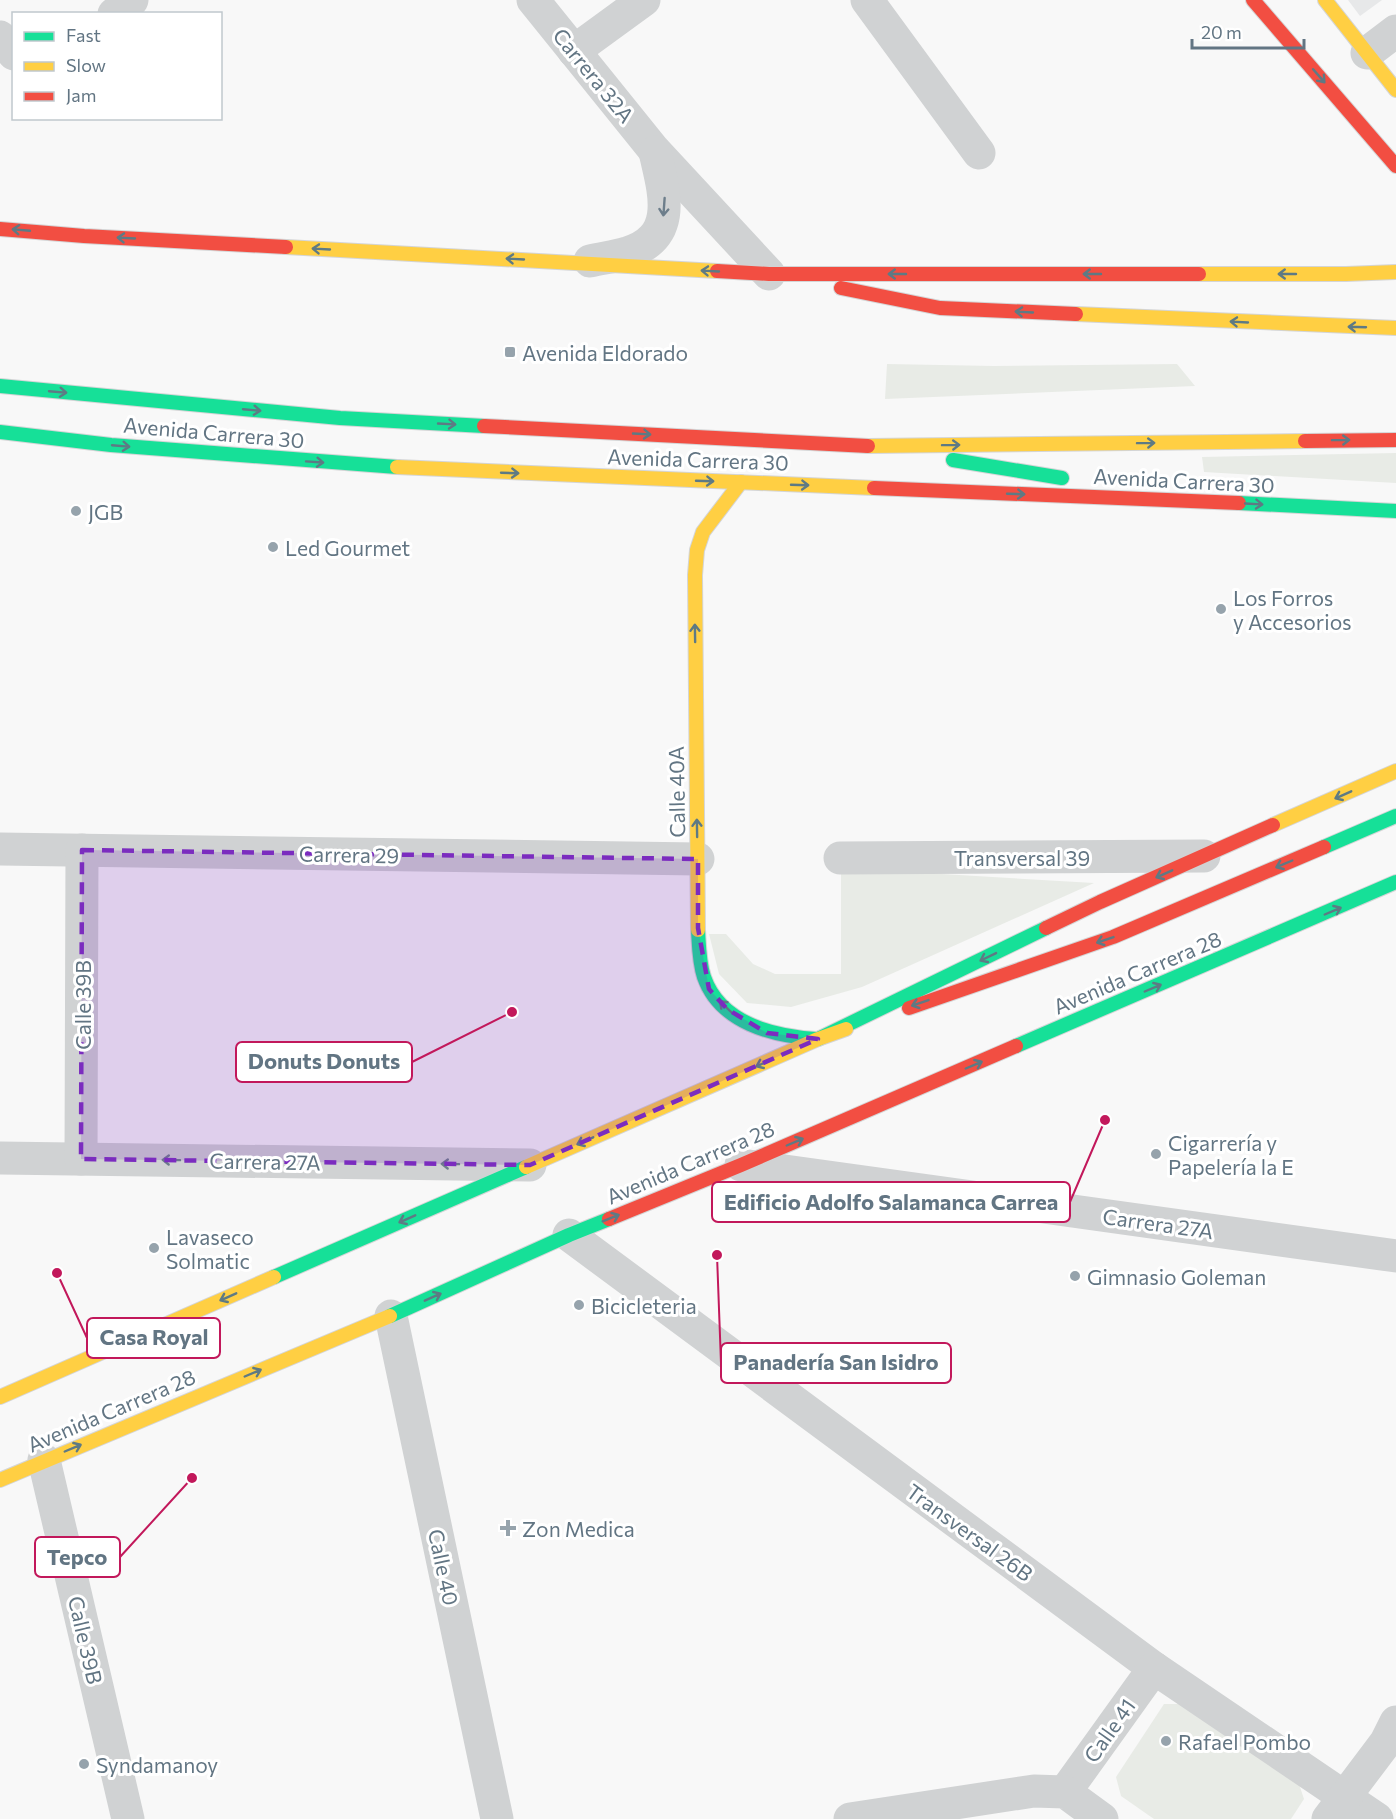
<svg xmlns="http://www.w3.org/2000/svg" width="1396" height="1819" font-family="Commissioner,sans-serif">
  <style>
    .built { fill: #e7e8e9 }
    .green { fill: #e8ebe6 }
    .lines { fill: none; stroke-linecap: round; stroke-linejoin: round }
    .fast-casing { stroke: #d4d5d6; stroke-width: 16 }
    .slow-casing { stroke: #d4d5d6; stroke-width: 16 }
    .jam-casing { stroke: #d4d5d6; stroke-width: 16 }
    .street { stroke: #d0d2d3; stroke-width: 33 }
    .fast { stroke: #16e098; stroke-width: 14 }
    .slow { stroke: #ffcf43; stroke-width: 14 }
    .jam { stroke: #f24e42; stroke-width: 14 }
    .oneway { stroke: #5e7a84 }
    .oneway2 { stroke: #6d7e8b }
    .marked { fill: #7b2cbf; fill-opacity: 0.2; stroke: #7b2cbf; stroke-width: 4.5; stroke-dasharray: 12 8; stroke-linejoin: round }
    .poi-dot { fill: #96a3ac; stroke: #fff; stroke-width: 2 }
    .labels { text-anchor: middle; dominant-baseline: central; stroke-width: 6; stroke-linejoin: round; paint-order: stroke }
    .street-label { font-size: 21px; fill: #627583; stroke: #fff }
    .poi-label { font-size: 21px; fill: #627583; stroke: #fff; text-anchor: start }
    .leader { fill: none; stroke: #c2185b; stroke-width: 2 }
    .callout-dot { fill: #c2185b; stroke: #fff; stroke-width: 2 }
    .callout { fill: #fff; stroke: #c2185b; stroke-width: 2 }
    .callout-label { font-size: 22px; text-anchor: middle; font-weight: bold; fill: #627583 }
  </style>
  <rect width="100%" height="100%" fill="#f8f8f8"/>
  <!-- built -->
  <path class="built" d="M 1348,0 L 1382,0 L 1360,16 Z"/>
  <!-- green -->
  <g class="green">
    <path d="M 887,364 L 994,366 L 1177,364 L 1195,386 L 885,399 Z"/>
    <path d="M 1396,453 L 1396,483 L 1204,472 L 1202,457 Z"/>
    <path d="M 841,868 L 1094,883 L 862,987 L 791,1007 L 747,1003 L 719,974 L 709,934 L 726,934 L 753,964 L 775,974 L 841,974 Z"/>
    <path d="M 1164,1704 L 1185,1704 L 1298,1781 L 1304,1799 L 1291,1819 L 1154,1819 L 1121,1796 L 1116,1777 Z"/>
  </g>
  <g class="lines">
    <defs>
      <g id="fast">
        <path d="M 0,386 L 340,418 L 484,426"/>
        <path d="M 0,432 L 111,445 L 397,467"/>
        <path d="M 953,460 L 1062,478"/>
        <path d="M 1239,503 L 1396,511"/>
        <path d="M 1324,847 L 1396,816"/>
        <path d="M 698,930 C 699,946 699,962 704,977 C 720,1023 773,1036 816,1039"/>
        <path d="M 818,1039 L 1046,928"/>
        <path d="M 1016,1046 L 1396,882"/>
        <path d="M 274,1277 L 526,1167"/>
        <path d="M 390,1316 L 569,1235 L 609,1219"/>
      </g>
      <g id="slow">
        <path d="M 1325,0 L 1396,90"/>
        <path d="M 286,247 L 717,271"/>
        <path d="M 1199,274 L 1346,274 L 1396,272"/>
        <path d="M 1076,314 L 1396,328"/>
        <path d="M 868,446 L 1305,441"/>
        <path d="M 397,467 L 874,488"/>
        <path d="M 1273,825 L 1396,771"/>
        <path d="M 698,930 L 695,575 L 697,550 L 703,532 L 741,482"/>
        <path d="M 526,1167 L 818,1039 L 846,1029"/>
        <path d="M 0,1397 L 274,1277"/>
        <path d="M 0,1480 L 390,1316"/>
      </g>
      <g id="jam">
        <path d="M 1253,0 L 1396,166"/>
        <path d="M 0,229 L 84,236 L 286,247"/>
        <path d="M 717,271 L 769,274 L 1199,274"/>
        <path d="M 841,288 L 940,308 L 1076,314"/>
        <path d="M 484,426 L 868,446"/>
        <path d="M 1305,441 L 1396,440"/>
        <path d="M 874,488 L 1239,503"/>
        <path d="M 1046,928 L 1100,902 L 1273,825"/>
        <path d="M 909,1008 L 1113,937 L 1324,847"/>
        <path d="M 609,1219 L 741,1165 L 1016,1046"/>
      </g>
    </defs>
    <!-- fast casing -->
    <use href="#fast" class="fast-casing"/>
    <!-- slow casing -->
    <use href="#slow" class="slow-casing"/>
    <!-- jam casing -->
    <use href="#jam" class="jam-casing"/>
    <!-- street -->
    <g class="street">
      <path d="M 533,0 L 654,150 L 769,274"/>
      <path d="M 867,0 L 979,153"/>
      <path d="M 114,14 L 132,0"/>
      <path d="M 0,37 L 14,54"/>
      <path d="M 574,51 L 644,0"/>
      <path d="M 1367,53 L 1396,31"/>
      <path d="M 590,261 C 602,258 615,257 627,253 C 679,237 664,192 655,152"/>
      <path d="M 0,849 L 698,859"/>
      <path d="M 840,858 L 1204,856"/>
      <path d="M 0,1158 L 530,1165"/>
      <path d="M 81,1159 L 82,850"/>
      <path d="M 741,1165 L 1396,1256"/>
      <path d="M 569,1235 L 1154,1668 L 1377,1819"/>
      <path d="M 391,1316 L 497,1819"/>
      <path d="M 44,1460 L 128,1819"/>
      <path d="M 1065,1792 L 1154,1668"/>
      <path d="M 850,1819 L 1034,1791 L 1065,1792 L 1102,1819"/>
      <path d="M 1328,1819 L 1386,1742 L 1396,1722"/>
    </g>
    <!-- fast -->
    <use href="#fast" class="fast"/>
    <!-- slow -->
    <use href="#slow" class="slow"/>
    <!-- jam -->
    <use href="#jam" class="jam"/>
  </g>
  <!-- one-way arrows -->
  <defs><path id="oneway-shaft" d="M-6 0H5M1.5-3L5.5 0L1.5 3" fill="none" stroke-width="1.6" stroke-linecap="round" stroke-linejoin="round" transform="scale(1.5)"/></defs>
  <g class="oneway">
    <use href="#oneway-shaft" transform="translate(1319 76) rotate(49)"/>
    <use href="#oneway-shaft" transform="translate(21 230) rotate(-175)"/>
    <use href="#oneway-shaft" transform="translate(126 238) rotate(-177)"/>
    <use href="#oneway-shaft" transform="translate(321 249) rotate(-177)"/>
    <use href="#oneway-shaft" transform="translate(515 259) rotate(-177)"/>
    <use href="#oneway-shaft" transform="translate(710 271) rotate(-177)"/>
    <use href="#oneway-shaft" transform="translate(897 274) rotate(180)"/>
    <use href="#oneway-shaft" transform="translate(1092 274) rotate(180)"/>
    <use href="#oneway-shaft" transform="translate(1287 274) rotate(180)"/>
    <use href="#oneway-shaft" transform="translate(1024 312) rotate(-177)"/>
    <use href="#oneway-shaft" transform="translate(1239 322) rotate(-177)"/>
    <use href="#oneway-shaft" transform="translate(1357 327) rotate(-178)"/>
    <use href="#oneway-shaft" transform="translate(58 392) rotate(5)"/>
    <use href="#oneway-shaft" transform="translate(252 410) rotate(5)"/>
    <use href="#oneway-shaft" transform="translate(447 424) rotate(3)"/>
    <use href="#oneway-shaft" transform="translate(642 434) rotate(3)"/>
    <use href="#oneway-shaft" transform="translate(1341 440) rotate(-1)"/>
    <use href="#oneway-shaft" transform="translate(1146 443) rotate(-1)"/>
    <use href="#oneway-shaft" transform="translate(951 445) rotate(-1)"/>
    <use href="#oneway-shaft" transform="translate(121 446) rotate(5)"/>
    <use href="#oneway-shaft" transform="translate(315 462) rotate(4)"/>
    <use href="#oneway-shaft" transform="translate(510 473) rotate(2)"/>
    <use href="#oneway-shaft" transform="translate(705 481) rotate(2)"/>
    <use href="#oneway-shaft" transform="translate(800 485) rotate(2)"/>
    <use href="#oneway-shaft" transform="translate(1016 494) rotate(2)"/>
    <use href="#oneway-shaft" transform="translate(1254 504) rotate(3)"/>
    <use href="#oneway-shaft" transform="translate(695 633) rotate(-91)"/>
    <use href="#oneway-shaft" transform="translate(1343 795) rotate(156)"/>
    <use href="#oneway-shaft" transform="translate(697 828) rotate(-91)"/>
    <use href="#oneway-shaft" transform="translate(1284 864) rotate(157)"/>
    <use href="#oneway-shaft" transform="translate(1164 874) rotate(156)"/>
    <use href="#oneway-shaft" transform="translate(1333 911) rotate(-23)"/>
    <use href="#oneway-shaft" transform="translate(1105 940) rotate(161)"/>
    <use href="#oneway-shaft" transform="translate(988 957) rotate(154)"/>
    <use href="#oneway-shaft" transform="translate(1153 988) rotate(-23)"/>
    <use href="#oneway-shaft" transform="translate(920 1003) rotate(161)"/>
    <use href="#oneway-shaft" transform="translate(726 1007) rotate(-136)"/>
    <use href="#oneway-shaft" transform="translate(764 1063) rotate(156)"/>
    <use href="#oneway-shaft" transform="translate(974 1065) rotate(-23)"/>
    <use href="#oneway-shaft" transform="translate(585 1141) rotate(156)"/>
    <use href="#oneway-shaft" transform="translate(795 1142) rotate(-23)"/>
    <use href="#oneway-shaft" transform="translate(611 1218) rotate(-22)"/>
    <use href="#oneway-shaft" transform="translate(407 1219) rotate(156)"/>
    <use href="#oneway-shaft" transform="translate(228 1297) rotate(156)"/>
    <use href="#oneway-shaft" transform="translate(433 1297) rotate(-24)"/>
    <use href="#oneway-shaft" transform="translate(253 1373) rotate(-23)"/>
    <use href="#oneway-shaft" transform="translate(73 1448) rotate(-23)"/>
  </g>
  <g class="oneway2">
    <use href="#oneway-shaft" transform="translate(664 207) rotate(94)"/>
    <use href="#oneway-shaft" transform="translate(171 1160) rotate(-179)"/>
    <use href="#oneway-shaft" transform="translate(450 1164) rotate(-179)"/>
  </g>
  <!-- marked area -->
  <path class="marked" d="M 82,850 L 698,859 L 698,928 L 709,989 L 727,1009 L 767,1033 L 818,1039 L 530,1165 L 81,1159 Z"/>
  <!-- markers -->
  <g class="poi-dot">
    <rect x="504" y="346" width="12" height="12" rx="3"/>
    <circle cx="76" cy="511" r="6"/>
    <circle cx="273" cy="547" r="6"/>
    <circle cx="1221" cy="609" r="6"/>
    <circle cx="1156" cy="1154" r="6"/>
    <circle cx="154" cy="1248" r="6"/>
    <circle cx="1075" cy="1276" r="6"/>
    <circle cx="579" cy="1305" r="6"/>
    <path d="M505 1519h6v6h6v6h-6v6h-6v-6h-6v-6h6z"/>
    <circle cx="1166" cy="1741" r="6"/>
    <circle cx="84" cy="1764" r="6"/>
  </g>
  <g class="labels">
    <!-- street labels -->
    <g class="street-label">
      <text transform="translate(594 75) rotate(51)">Carrera 32A</text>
      <text transform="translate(214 432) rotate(5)">Avenida Carrera 30</text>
      <text transform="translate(698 459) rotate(2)">Avenida Carrera 30</text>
      <text transform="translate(1184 480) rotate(3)">Avenida Carrera 30</text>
      <text transform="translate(676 792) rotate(-91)">Calle 40A</text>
      <text transform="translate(349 854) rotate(1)">Carrera 29</text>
      <text x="1022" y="857">Transversal 39</text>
      <text transform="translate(1137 972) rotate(-23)">Avenida Carrera 28</text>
      <text transform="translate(82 1005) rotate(-90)">Calle 39B</text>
      <text transform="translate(265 1161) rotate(1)">Carrera 27A</text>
      <text transform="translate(690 1162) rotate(-23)">Avenida Carrera 28</text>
      <text transform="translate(1158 1223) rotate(8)">Carrera 27A</text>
      <text transform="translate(111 1410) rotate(-23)">Avenida Carrera 28</text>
      <text transform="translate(970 1532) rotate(36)">Transversal 26B</text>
      <text transform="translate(444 1567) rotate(78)">Calle 40</text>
      <text transform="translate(86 1640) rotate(77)">Calle 39B</text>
      <text transform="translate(1109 1730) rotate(-55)">Calle 41</text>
    </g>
    <!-- poi labels -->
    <g class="poi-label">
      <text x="522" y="352">Avenida Eldorado</text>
      <text x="88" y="511">JGB</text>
      <text x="285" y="547">Led Gourmet</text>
      <text x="1233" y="597">Los Forros<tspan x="1233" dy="24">y Accesorios</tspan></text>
      <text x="1168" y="1142">Cigarrería y<tspan x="1168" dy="24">Papelería la E</tspan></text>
      <text x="166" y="1236">Lavaseco<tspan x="166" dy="24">Solmatic</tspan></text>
      <text x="1087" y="1276">Gimnasio Goleman</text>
      <text x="591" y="1305">Bicicleteria</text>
      <text x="522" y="1528">Zon Medica</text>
      <text x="1178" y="1741">Rafael Pombo</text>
      <text x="96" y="1764">Syndamanoy</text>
    </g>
  </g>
  <!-- callouts -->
  <path class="leader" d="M512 1012L412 1062M1105 1120L1070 1202M57 1273L87 1338M717 1255L721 1363M192 1478L120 1557"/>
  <g class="callout-dot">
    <circle cx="512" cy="1012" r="6"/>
    <circle cx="1105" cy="1120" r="6"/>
    <circle cx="57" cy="1273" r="6"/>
    <circle cx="717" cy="1255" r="6"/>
    <circle cx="192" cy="1478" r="6"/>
  </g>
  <g class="callout">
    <rect x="236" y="1042" width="176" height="40" rx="6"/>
    <rect x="712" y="1182" width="358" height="40" rx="6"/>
    <rect x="87" y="1318" width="133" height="40" rx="6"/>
    <rect x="721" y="1343" width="230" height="40" rx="6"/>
    <rect x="35" y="1537" width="85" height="40" rx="6"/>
  </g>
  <g class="callout-label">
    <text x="324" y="1069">Donuts Donuts</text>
    <text x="891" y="1210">Edificio Adolfo Salamanca Carrea</text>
    <text x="154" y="1345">Casa Royal</text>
    <text x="836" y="1370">Panadería San Isidro</text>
    <text x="77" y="1565">Tepco</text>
  </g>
  <!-- legend -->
  <rect x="12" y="12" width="210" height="108" fill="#ffffff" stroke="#c0c8cd" stroke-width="1.5"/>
  <rect x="24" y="32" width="30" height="9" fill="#16e098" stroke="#c0c8cd" stroke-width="1.5"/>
  <text x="66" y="42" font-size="18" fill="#627583">Fast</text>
  <rect x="24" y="62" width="30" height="9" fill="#ffcf43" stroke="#c0c8cd" stroke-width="1.5"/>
  <text x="66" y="72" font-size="18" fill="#627583">Slow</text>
  <rect x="24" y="92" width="30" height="9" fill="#f24e42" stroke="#c0c8cd" stroke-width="1.5"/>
  <text x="66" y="102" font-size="18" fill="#627583">Jam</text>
  <!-- scale -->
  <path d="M1192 39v9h112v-9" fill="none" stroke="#627583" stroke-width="3"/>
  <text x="1201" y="39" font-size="18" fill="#627583" stroke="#ffffff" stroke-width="4.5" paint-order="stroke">20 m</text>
</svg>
